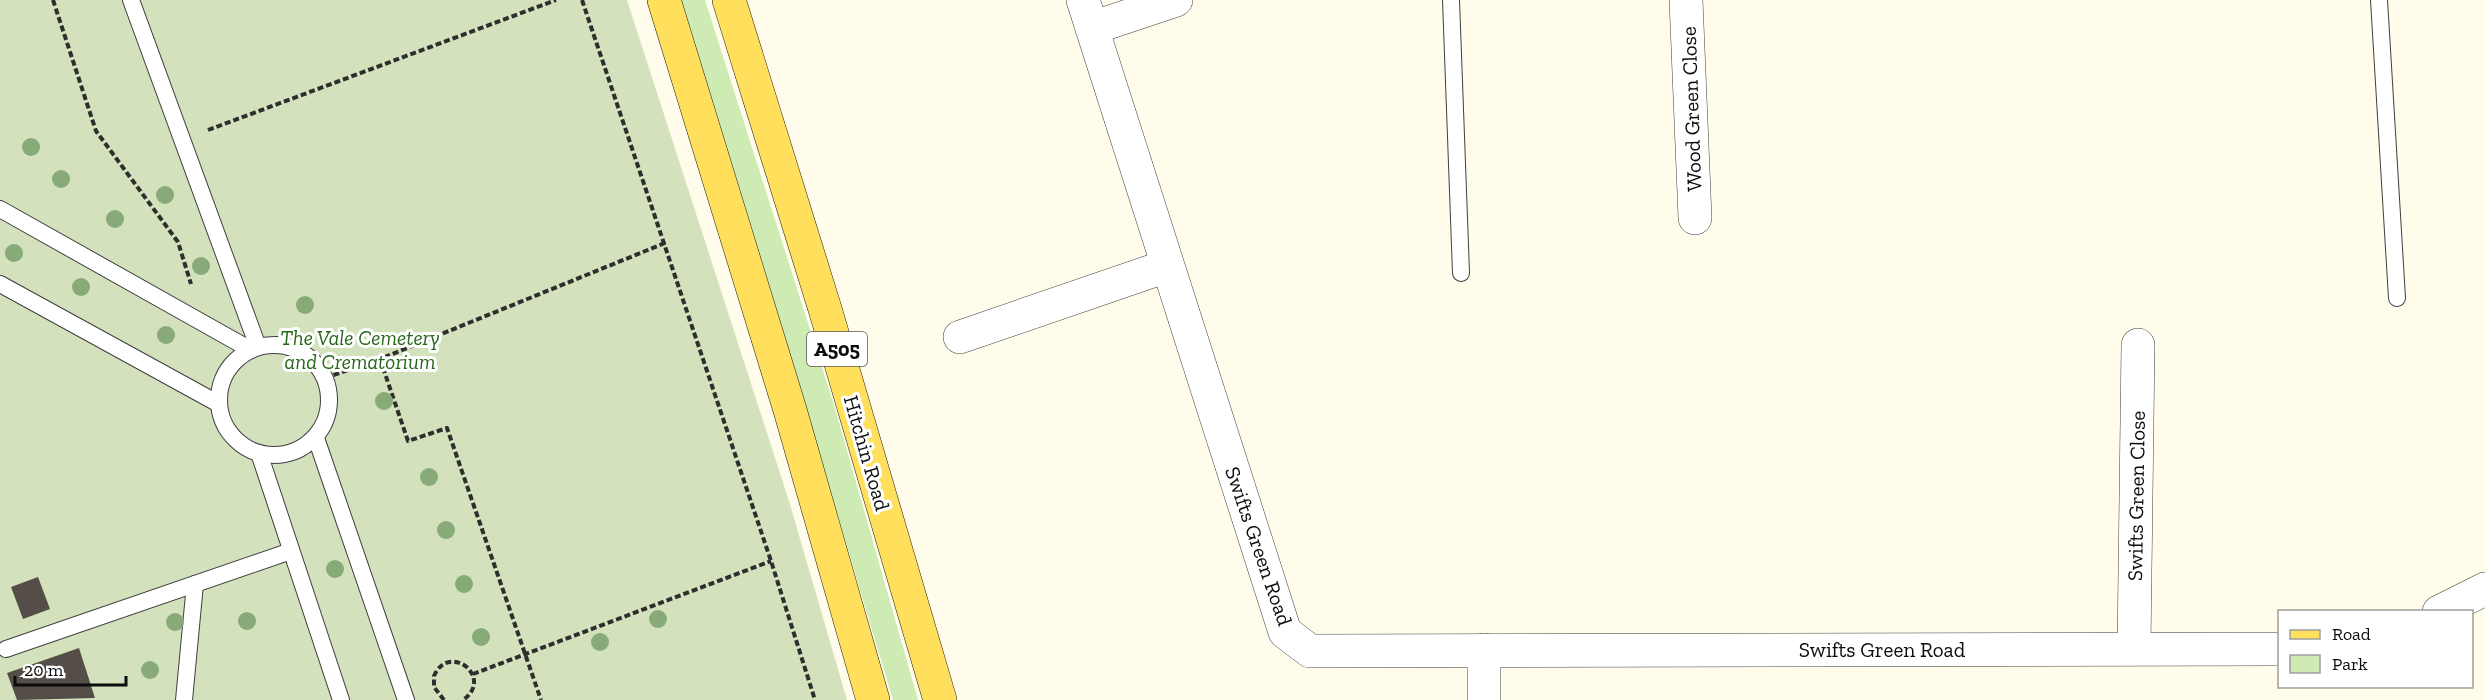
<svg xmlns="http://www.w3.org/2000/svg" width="2485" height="700" font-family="'Zilla Slab',serif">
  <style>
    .green { fill: #cdebb3 }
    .cemetery { fill: #d3e2bc }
    .building { fill: #554e48 }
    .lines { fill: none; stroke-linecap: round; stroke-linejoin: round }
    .lane-casing { stroke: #3f3f3f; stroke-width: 18 }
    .street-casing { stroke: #3f3f3f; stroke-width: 34 }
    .primary-casing { stroke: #1d1d1d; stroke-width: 34 }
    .path { stroke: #2e2e2e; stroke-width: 4; stroke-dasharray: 6 3; stroke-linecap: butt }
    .lane { stroke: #fff; stroke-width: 16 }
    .street { stroke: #fff; stroke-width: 33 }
    .primary { stroke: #ffdf5b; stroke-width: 33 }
    .tree { fill: #88aa78 }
    .labels { text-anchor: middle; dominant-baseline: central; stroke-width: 6; stroke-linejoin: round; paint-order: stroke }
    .shield { fill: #fff; stroke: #555; stroke-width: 1.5 }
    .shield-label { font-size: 20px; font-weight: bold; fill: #0c0c0c }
    .street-label { font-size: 21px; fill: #0c0c0c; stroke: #fff }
    .park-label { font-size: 21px; font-style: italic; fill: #266719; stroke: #fff }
  </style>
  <rect width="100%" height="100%" fill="#fffceb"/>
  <!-- green -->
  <path class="green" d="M 678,0 L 705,0 L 834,405 L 918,700 L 893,700 L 807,412 Z"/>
  <!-- cemetery -->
  <path class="cemetery" d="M 0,0 L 627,0 L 789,501 L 847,700 L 0,700 Z"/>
  <!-- building -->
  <g class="building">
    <path d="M 38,577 L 50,609 L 23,619 L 11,587 Z"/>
    <path d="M 79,648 L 95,698 L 17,700 L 7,673 Z"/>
  </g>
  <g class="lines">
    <defs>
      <g id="lane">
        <path d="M 131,0 L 258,347"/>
        <path d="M 1451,0 L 1461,273"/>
        <path d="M 2379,0 L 2397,298"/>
        <path d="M 0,209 L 251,350"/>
        <path d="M 0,284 L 219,404"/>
        <circle cx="274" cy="400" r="55"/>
        <path d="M 316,438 L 406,700"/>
        <path d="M 259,453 L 341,700"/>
        <path d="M 6,649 L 291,551"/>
        <path d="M 184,700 L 195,584"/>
      </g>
      <g id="street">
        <path d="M 1083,0 L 1285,632 L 1310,651 L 2280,649"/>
        <path d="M 1686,0 L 1695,218"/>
        <path d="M 1092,28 L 1176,0"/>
        <path d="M 960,337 L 1167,266"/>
        <path d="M 2439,612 L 2485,589"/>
        <path d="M 2134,648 L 2138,345"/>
        <path d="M 1484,650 L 1484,700"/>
      </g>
      <g id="primary">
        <path d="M 664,0 L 790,410 L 873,700"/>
        <path d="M 729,0 L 825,309 L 940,700"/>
      </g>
    </defs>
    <!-- lane casing -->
    <use href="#lane" class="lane-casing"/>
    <!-- street casing -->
    <use href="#street" class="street-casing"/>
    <!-- primary casing -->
    <use href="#primary" class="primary-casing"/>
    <!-- path -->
    <g class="path">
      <path d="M 53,0 L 96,131 L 178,242 L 191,284"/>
      <path d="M 582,0 L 771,561 L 815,700"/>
      <path d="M 208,130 L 556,0"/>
      <path d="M 380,359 L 408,441 L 447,428 L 541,700"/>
      <path d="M 325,378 L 380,359 L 665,243"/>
      <path d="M 473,674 L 771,561"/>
      <path d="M 444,700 L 434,687 L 434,676 C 449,641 495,678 463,700"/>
    </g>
    <!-- lane -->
    <use href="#lane" class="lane"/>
    <!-- street -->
    <use href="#street" class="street"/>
    <!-- primary -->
    <use href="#primary" class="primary"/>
  </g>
  <!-- trees -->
  <g class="tree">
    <circle cx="31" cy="147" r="9"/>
    <circle cx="61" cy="179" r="9"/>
    <circle cx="165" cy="195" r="9"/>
    <circle cx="115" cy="219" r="9"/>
    <circle cx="14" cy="253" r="9"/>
    <circle cx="201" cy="266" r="9"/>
    <circle cx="81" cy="287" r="9"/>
    <circle cx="305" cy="305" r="9"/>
    <circle cx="166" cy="335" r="9"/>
    <circle cx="384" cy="401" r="9"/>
    <circle cx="429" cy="477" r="9"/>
    <circle cx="446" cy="530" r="9"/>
    <circle cx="335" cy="569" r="9"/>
    <circle cx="464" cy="584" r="9"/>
    <circle cx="658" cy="619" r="9"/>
    <circle cx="247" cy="621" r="9"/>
    <circle cx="175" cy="622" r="9"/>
    <circle cx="481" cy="637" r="9"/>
    <circle cx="600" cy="642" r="9"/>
    <circle cx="150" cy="670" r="9"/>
  </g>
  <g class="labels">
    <!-- shield labels -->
    <rect class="shield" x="807" y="332" width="60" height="34" rx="4.5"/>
    <g class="shield-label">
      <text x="837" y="349">A505</text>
    </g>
    <!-- street labels -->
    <g class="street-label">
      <text transform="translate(1691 109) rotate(-92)">Wood Green Close</text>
      <text transform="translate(867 453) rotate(74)">Hitchin Road</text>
      <text transform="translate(2136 496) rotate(-89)">Swifts Green Close</text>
      <text transform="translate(1259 546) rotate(71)">Swifts Green Road</text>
      <text x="1882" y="649">Swifts Green Road</text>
    </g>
    <!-- park labels -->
    <g class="park-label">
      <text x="360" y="337">The Vale Cemetery<tspan x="360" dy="24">and Crematorium</tspan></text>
    </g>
  </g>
  <!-- legend -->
  <rect x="2278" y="610" width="195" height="78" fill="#ffffff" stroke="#9e9e9e" stroke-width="1.5"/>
  <rect x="2290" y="630" width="30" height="9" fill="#ffdf5b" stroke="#9e9e9e" stroke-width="1.5"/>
  <text x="2332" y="640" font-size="18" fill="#0c0c0c">Road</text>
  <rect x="2290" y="655" width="30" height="18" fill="#cdebb3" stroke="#9e9e9e" stroke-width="1.5"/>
  <text x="2332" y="670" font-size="18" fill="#0c0c0c">Park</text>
  <!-- scale -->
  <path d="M15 676v9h111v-9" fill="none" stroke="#0c0c0c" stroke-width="3"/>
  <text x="24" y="676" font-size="18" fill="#0c0c0c" stroke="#ffffff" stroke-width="4.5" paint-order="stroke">20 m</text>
</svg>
